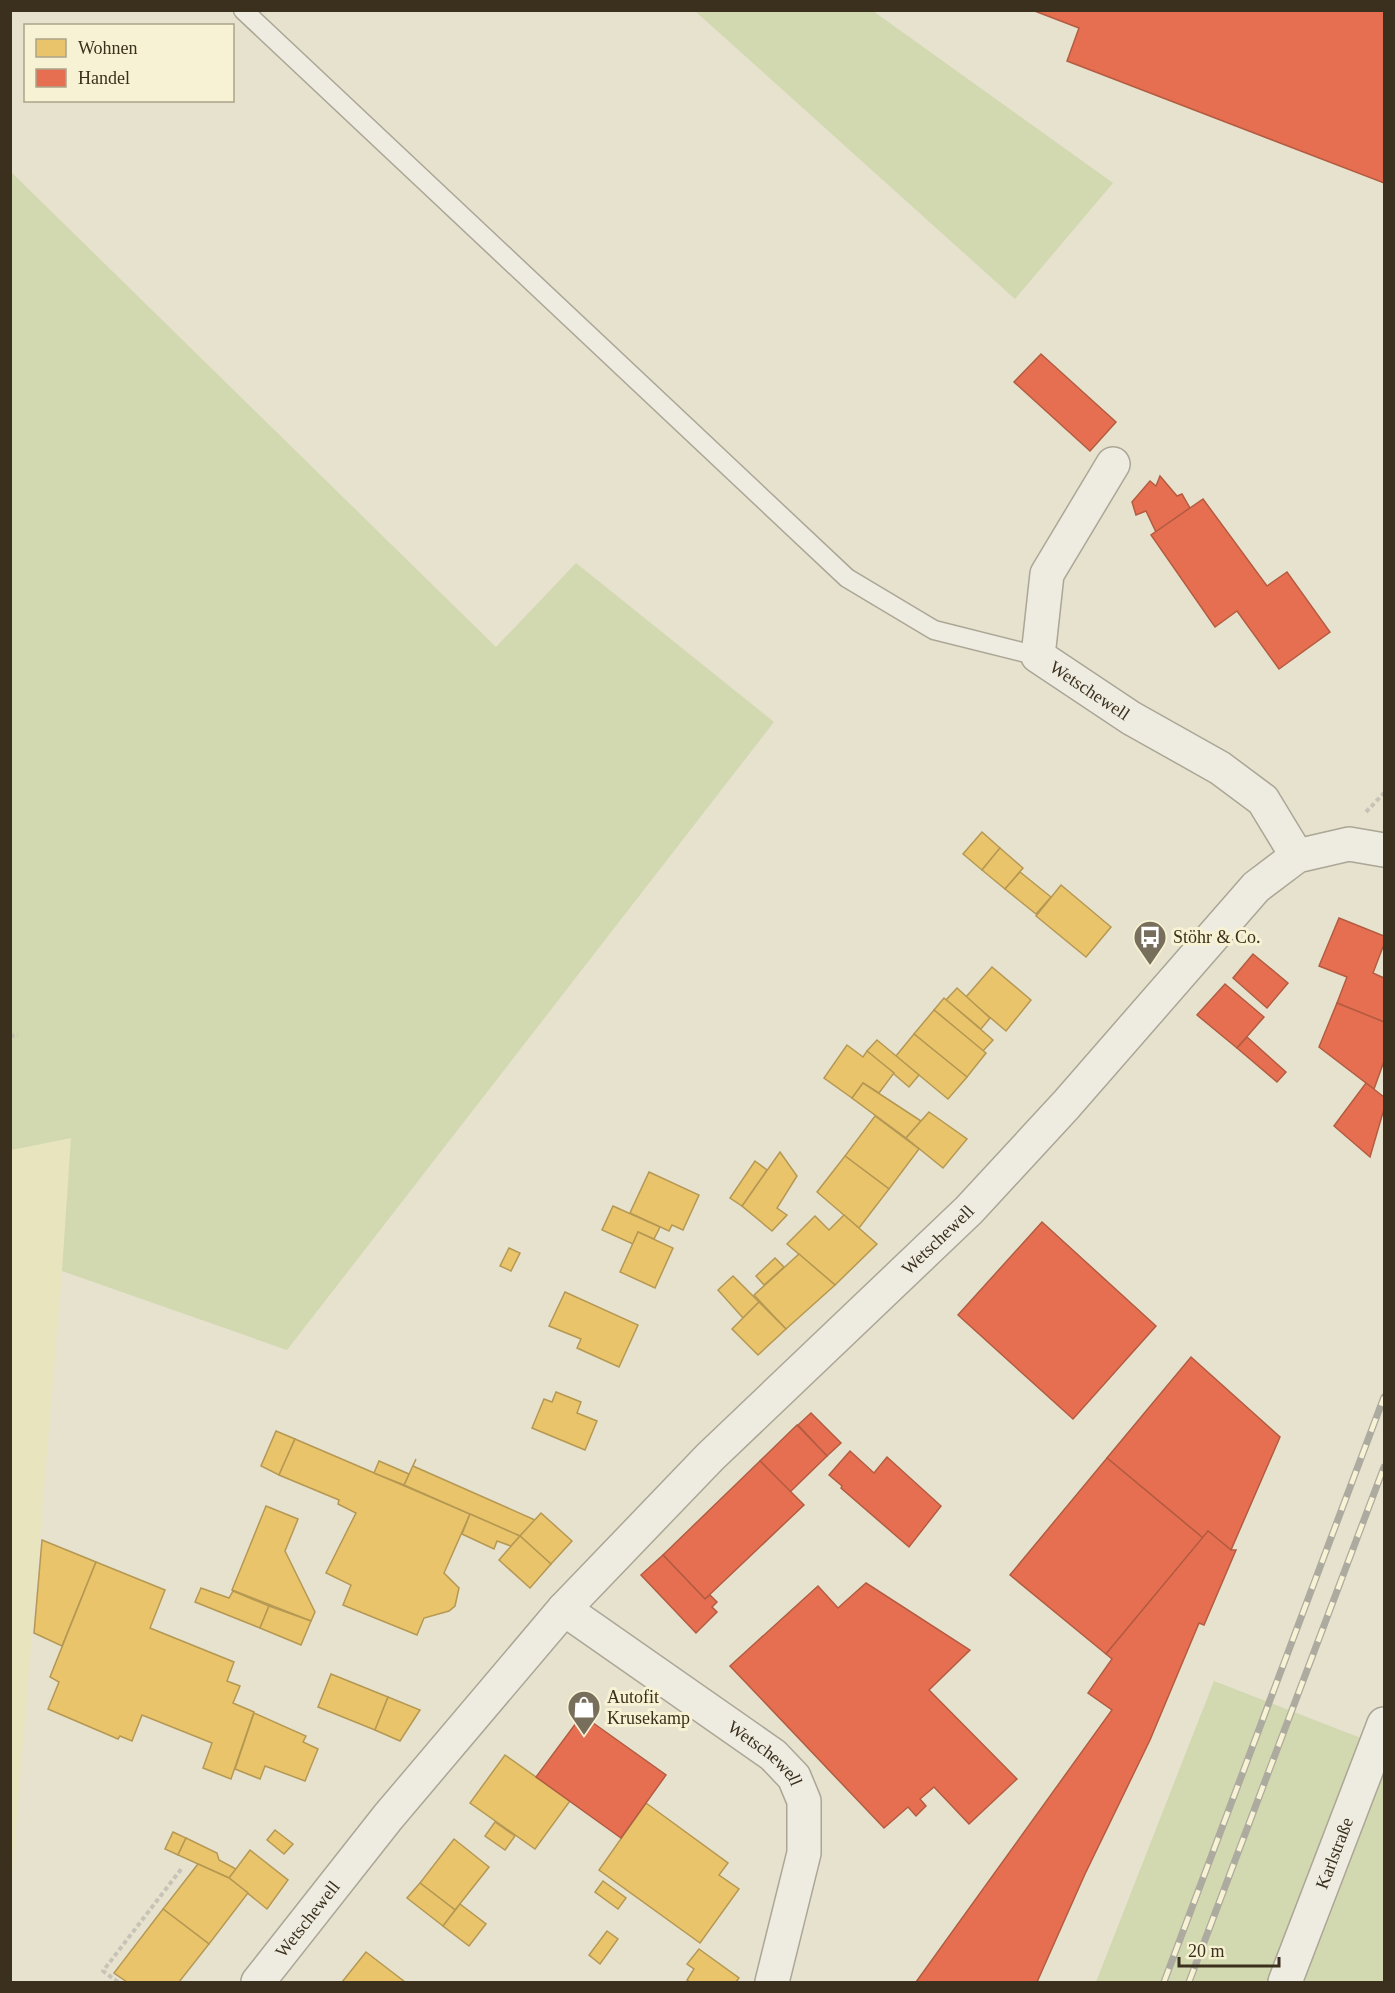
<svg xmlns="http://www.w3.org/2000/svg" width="1395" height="1993" viewBox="0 0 1395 1993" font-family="'Times New Roman',serif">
  <rect width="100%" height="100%" fill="#e6e2ce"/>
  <!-- farmland -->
  <path fill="#e7e4be" d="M72,1138L62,1271L11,1888V1150Z"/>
  <!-- green -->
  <g fill="#d2d8af">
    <path d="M695,11H873L1113,183L1015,299Z"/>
    <path d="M10,171L496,647L576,563L774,722L287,1350L62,1271L71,1138L11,1150Z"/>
    <path d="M1214,1681L1384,1747V1982H1096Z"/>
  </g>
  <!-- homes -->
  <g fill="#e9c46a" stroke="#b59853" stroke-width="1.5">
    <path d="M982,832L1000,848L982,870L963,854Z"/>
    <path d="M1000,848L1023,868L1005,889L982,870Z"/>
    <path d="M1020,872L1051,897L1036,914L1005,889Z"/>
    <path d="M1061,885L1111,927L1086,957L1036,916Z"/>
    <path d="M992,967L1031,1000L1006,1031L966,997Z"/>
    <path d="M957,988L990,1018L981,1029L946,1000Z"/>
    <path d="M944,998L993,1040L983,1051L934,1010Z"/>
    <path d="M934,1010L986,1053L967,1077L914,1034Z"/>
    <path d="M914,1034L967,1077L948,1099L896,1056Z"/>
    <path d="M877,1040L919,1075L909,1087L867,1051Z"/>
    <path d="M847,1045L863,1057L867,1051L894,1073L879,1093L863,1083L852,1098L824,1078Z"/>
    <path d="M863,1083L921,1121L906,1138L852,1098Z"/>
    <path d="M929,1112L967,1139L943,1168L906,1138Z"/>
    <path d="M875,1116L919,1149L889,1189L845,1156Z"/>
    <path d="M780,1152L797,1176L777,1208L787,1215L772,1231L742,1206Z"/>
    <path d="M845,1156L889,1189L859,1228L817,1192Z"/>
    <path d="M755,1161L767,1170L742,1206L730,1198Z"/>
    <path d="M649,1172L699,1195L683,1230L672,1225L669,1231L630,1213Z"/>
    <path d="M613,1206L660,1227L654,1239L638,1232L633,1244L602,1230Z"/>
    <path d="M844,1215L877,1244L835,1285L787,1244L815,1216L829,1230Z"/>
    <path d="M638,1232L673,1248L655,1288L620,1272Z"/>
    <path d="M509,1248L520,1253L511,1271L500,1266Z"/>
    <path d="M799,1254L835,1285L786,1329L754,1295Z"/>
    <path d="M775,1258L784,1267L764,1285L756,1276Z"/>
    <path d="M733,1276L759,1302L743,1318L718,1290Z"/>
    <path d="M565,1292L638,1325L619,1367L577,1348L581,1339L549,1326Z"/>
    <path d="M759,1302L786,1329L758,1355L732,1329Z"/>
    <path d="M556,1392L581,1402L577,1413L597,1421L585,1450L532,1428L544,1399L552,1402Z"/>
    <path d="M276,1431L295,1439L279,1475L261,1466Z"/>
    <path d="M295,1439L470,1514L444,1573L459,1588L455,1606L449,1611L424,1618L417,1635L343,1605L351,1585L326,1573L356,1513L338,1504L339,1500L279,1475Z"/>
    <path d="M416,1459L413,1466L535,1520L520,1536L404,1485Z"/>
    <path d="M379,1461L409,1474L404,1485L374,1473Z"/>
    <path d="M266,1506L298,1519L285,1551L315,1612L311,1621L232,1590Z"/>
    <path d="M541,1513L572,1541L551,1564L520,1536Z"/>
    <path d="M470,1514L520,1536L511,1546L497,1541L494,1549L462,1534Z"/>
    <path d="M520,1536L551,1564L530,1588L499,1560Z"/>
    <path d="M42,1540L96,1562L62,1646L34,1633Z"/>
    <path d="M96,1562L165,1590L150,1628L234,1662L227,1681L240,1686L233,1703L254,1712L231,1779L203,1768L212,1743L142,1715L132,1741L120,1736L118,1739L48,1709L59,1682L50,1677Z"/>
    <path d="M201,1588L229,1598L233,1591L269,1606L260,1628L195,1602Z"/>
    <path d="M269,1606L311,1621L301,1645L260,1628Z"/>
    <path d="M331,1674L388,1697L375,1730L318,1707Z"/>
    <path d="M388,1697L420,1710L400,1741L375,1730Z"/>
    <path d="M254,1713L306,1736L303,1742L318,1749L305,1781L265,1766L260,1779L235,1769Z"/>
    <path d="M505,1755L570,1801L535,1849L470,1803Z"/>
    <path d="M646,1803L728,1863L719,1875L739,1889L700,1943L599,1870Z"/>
    <path d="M495,1822L515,1836L505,1850L485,1836Z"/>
    <path d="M275,1830L293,1844L284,1854L267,1840Z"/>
    <path d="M173,1832L186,1838L178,1855L165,1849Z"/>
    <path d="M186,1838L217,1853L219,1860L236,1869L229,1878L178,1855Z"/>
    <path d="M454,1839L489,1867L455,1910L420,1883Z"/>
    <path d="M250,1850L288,1880L267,1909L229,1878Z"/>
    <path d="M198,1864L229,1878L248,1893L209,1944L163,1909Z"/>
    <path d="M603,1881L626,1898L618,1909L595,1892Z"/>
    <path d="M420,1883L455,1910L443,1926L407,1898Z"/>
    <path d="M460,1904L486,1924L469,1946L443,1926Z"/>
    <path d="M163,1909L209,1944L179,1982H127L114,1973Z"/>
    <path d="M607,1931L618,1939L600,1964L589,1955Z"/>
    <path d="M699,1949L739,1978L736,1982H690L687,1980L694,1969L687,1964Z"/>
    <path d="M366,1952L405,1982H342Z"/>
  </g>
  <!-- shops -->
  <g fill="#e76f51" stroke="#b35c41" stroke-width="1.5">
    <path d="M1032,10H1384V183L1067,61L1079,28Z"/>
    <path d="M1041,354L1116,422L1090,451L1014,382Z"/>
    <path d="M1160,476L1177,496L1182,494L1190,508L1156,532L1146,511L1136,515L1132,502L1150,481L1156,486Z"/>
    <path d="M1203,499L1267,586L1287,572L1330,632L1279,669L1237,611L1215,627L1151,535Z"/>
    <path d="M1339,918L1384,936V944L1373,973L1384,978V1022L1337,1003L1347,977L1319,966Z"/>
    <path d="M1253,954L1288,983L1267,1008L1233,978Z"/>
    <path d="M1225,984L1264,1017L1237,1048L1197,1015Z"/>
    <path d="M1337,1003L1384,1022V1061L1374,1089L1319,1047Z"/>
    <path d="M1247,1037L1286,1072L1277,1082L1237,1048Z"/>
    <path d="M1366,1083L1384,1097V1109L1370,1157L1334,1126Z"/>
    <path d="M1042,1222L1156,1326L1073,1419L958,1315Z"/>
    <path d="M1191,1357L1280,1437L1231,1550L1208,1531L1203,1538L1107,1458Z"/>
    <path d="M811,1413L841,1443L827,1456L798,1425Z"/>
    <path d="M797,1425L827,1456L790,1492L760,1461Z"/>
    <path d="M850,1451L874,1473L887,1457L941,1506L909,1547L841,1488L842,1486L829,1475Z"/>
    <path d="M1107,1458L1203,1538L1106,1654L1010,1575Z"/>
    <path d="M760,1461L804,1505L705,1599L663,1555Z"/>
    <path d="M1208,1531L1231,1550H1236L1204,1625L1199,1623L1150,1740L1085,1874L1037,1982H916L1112,1710L1088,1693L1112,1659L1106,1654Z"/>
    <path d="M663,1555L705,1599L710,1595L717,1602L712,1607L717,1612L696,1633L641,1575Z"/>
    <path d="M866,1583L970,1650L929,1690L1017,1779L969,1824L934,1787L920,1799L926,1806L916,1816L908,1807L884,1828L730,1666L818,1586L838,1608Z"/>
    <path d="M582,1715L666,1775L621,1838L536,1777Z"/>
  </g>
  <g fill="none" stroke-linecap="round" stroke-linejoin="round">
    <defs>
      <path id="service" d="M243,10L847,578L934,630L1038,656"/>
      <g id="minor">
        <path id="s1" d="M1113,464L1047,574L1038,656L1131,718L1220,768L1263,800L1297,856"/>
        <path id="s2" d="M564,1609L773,1755L794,1777L804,1801V1853L772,1982"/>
        <path id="s3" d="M1285,1982L1384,1724"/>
      </g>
      <g id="tertiary">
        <path id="s4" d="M258,1982L388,1817L564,1609L710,1457L969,1210L1066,1105L1256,887L1297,856L1349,844L1384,850"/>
      </g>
    </defs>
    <!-- service casing -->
    <use href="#service" stroke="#aba696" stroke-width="21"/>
    <!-- minor casing -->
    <use href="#minor" stroke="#aba696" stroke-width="36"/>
    <!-- tertiary casing -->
    <use href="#tertiary" stroke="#aba696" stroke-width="36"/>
    <!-- path -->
    <g stroke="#c7c3b6" stroke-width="4" stroke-dasharray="4.5 3" stroke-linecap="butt">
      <path d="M1366,812L1384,793"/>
      <path d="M10,1036L18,1035"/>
      <path d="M118,1982L103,1971L182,1868"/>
    </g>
    <!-- service -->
    <use href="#service" stroke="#eeebe0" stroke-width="18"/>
    <!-- minor -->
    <use href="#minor" stroke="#eeebe0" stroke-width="33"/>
    <!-- tertiary -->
    <use href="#tertiary" stroke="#eeebe0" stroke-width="33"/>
    <defs>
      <g id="rail">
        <path d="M1164,1982L1384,1397"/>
        <path d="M1189,1982L1384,1467"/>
      </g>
    </defs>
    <!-- rail casing -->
    <use href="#rail" stroke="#adaaa0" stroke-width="7"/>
    <!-- rail -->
    <use href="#rail" stroke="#f7f2d3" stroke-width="4.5" stroke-dasharray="14" stroke-linecap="butt"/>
  </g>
  <!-- icons -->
  <defs>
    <symbol id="bus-pin" viewBox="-11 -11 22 30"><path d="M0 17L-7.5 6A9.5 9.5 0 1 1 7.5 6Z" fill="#776e5b" stroke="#f7f2d3"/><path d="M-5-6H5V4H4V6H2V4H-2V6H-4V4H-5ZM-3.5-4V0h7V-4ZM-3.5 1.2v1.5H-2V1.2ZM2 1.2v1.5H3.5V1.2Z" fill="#fff"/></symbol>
    <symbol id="shop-pin" viewBox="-11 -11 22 30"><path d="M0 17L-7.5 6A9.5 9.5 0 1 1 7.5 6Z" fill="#776e5b" stroke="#f7f2d3"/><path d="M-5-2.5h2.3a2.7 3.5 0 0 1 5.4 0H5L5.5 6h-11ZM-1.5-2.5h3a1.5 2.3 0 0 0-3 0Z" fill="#fff"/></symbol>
  </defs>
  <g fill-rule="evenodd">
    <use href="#bus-pin" x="1131" y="918" width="38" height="52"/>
    <use href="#shop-pin" x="565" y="1688" width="38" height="52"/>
  </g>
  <g text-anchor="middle" stroke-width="6" stroke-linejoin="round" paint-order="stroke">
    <!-- street labels -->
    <g font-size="18" fill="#3b301d" stroke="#f7f2d3">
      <text dy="6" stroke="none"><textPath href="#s1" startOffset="273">Wetschewell</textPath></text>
      <text dy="6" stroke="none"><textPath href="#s4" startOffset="1008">Wetschewell</textPath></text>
      <text dy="6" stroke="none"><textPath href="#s2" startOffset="248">Wetschewell</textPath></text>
      <text dy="6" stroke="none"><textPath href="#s3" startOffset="138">Karlstraße</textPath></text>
      <text dy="6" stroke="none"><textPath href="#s4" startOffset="80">Wetschewell</textPath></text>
    </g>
    <!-- poi labels -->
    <g font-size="18" fill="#3b301d" stroke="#f7f2d3" text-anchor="start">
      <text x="1173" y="943">Stöhr &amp; Co.</text>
      <text x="607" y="1703">Autofit<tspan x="607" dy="21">Krusekamp</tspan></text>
    </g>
  </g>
  <!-- border -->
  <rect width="1395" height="1993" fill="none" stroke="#3b301d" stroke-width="24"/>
  <!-- legend -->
  <rect x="24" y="24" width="210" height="78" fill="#f7f2d3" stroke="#aca48a" stroke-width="1.5"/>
  <rect x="36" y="39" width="30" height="18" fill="#e9c46a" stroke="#aca48a" stroke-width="1.5"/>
  <text x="78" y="54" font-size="18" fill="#3b301d">Wohnen</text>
  <rect x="36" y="69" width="30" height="18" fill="#e76f51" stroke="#aca48a" stroke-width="1.5"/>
  <text x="78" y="84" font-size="18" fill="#3b301d">Handel</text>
  <!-- scale -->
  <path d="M1179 1957v9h100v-9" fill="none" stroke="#3b301d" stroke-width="3"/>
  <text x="1188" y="1957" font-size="18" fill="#3b301d" stroke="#f7f2d3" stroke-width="4.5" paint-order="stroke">20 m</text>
</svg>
